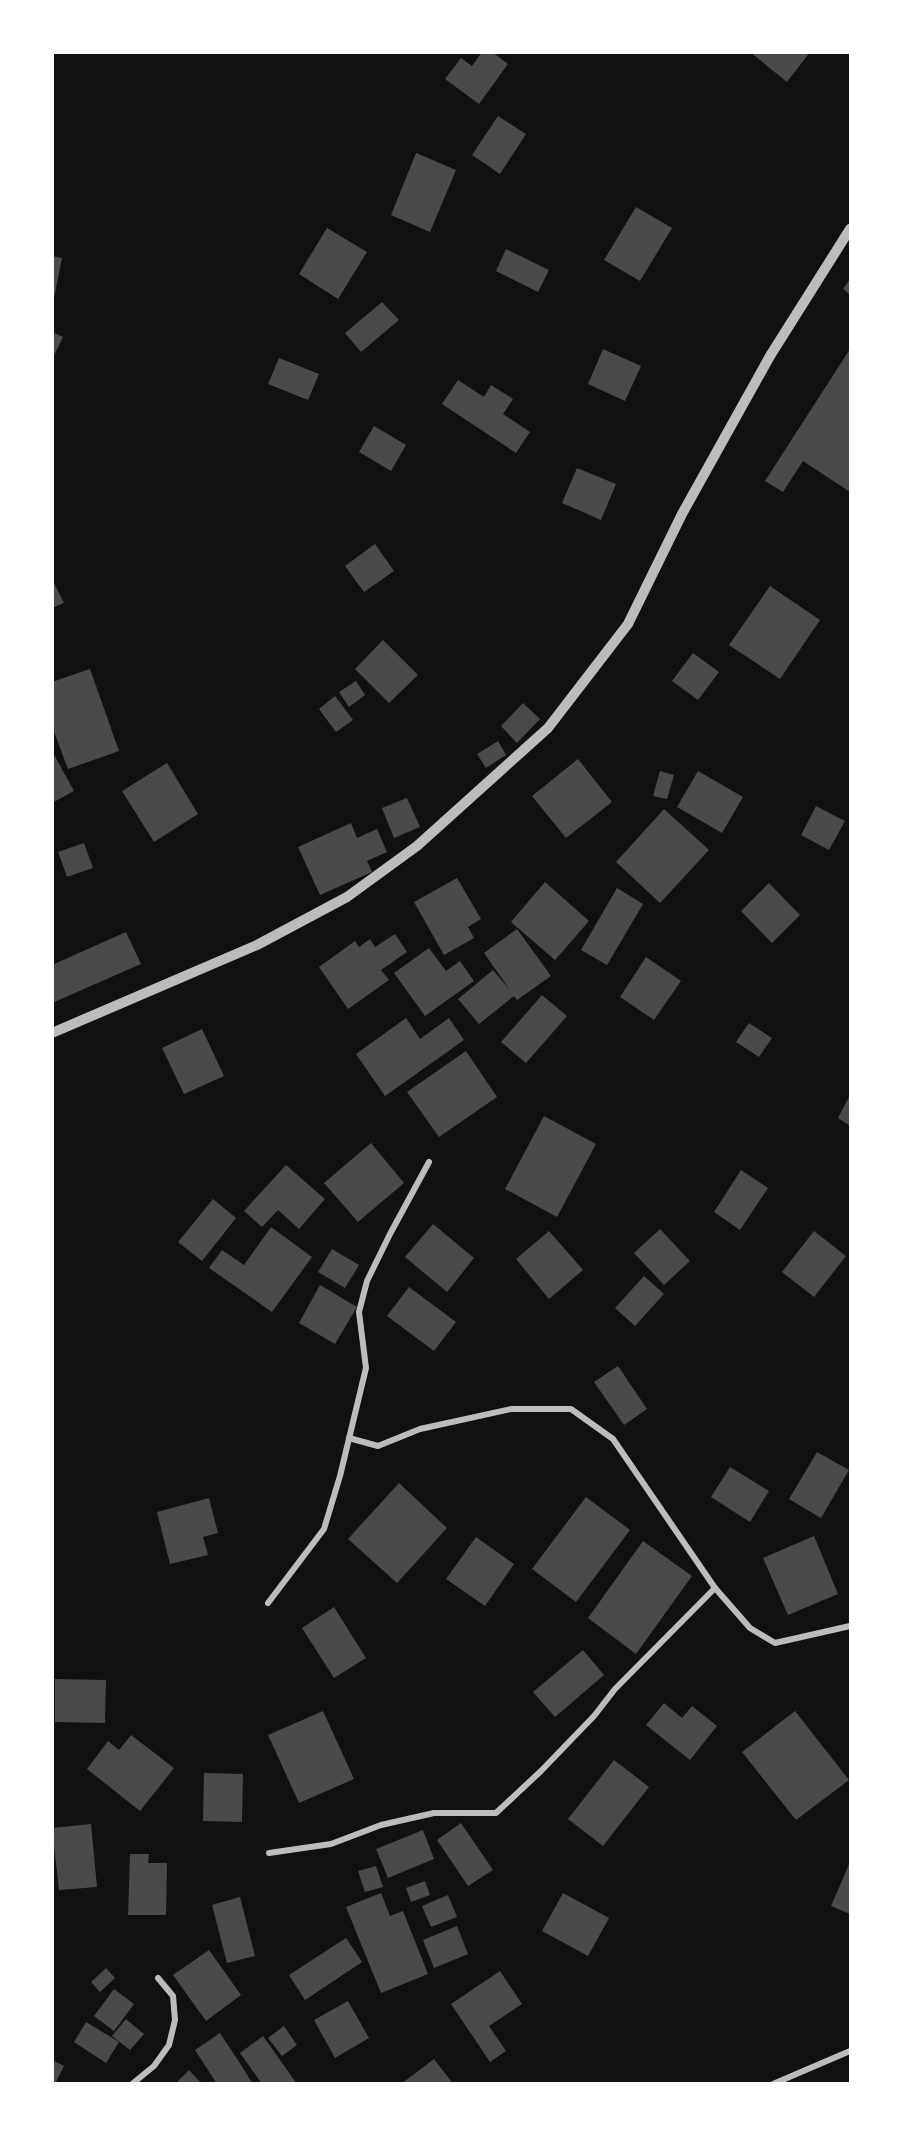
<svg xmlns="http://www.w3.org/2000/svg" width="903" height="2136" viewBox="0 0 903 2136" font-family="Helvetica,sans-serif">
  <rect width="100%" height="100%" fill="#111"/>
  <!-- building -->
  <g fill="#4a4a4a">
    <path d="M482,52H492L508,64L479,104L445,79L461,58L472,66Z"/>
    <path d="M750,52H810L787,82Z"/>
    <path d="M498,116L526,134L500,174L472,155Z"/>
    <path d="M416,153L456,170L430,232L391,215Z"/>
    <path d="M636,207L672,228L640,281L604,260Z"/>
    <path d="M327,228L367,252L338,299L299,274Z"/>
    <path d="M506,249L549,270L538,292L496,271Z"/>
    <path d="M52,256L62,258L54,298H52Z"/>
    <path d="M850,279V295L843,289Z"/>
    <path d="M382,302L399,320L361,352L345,333Z"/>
    <path d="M52,332L63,337L52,360Z"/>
    <path d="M603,349L641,366L625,401L588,384Z"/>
    <path d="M850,349V492L803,461L783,492L765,481Z"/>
    <path d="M279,358L319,374L308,400L268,384Z"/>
    <path d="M458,380L484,397L491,385L513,399L503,414L530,432L516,453L442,404Z"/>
    <path d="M374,426L406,445L391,471L359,452Z"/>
    <path d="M577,468L616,484L601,520L562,503Z"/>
    <path d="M375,544L394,571L364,592L345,566Z"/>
    <path d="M52,579L64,603L52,608Z"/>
    <path d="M770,586L820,620L780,679L729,645Z"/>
    <path d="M383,640L418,675L389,703L355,669Z"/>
    <path d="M693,653L719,672L698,700L672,681Z"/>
    <path d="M90,669L119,751L68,769L52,726V682Z"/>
    <path d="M356,681L365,695L349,707L339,692Z"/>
    <path d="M335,696L353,720L336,732L319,709Z"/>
    <path d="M523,703L540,719L517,743L501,726Z"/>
    <path d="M498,741L506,755L486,768L477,754Z"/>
    <path d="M52,751L74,791L52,803Z"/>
    <path d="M578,759L612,802L566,838L532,796Z"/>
    <path d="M167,763L198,814L154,842L122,791Z"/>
    <path d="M660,771L674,775L667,799L653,796Z"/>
    <path d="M698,771L743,797L722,833L677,807Z"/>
    <path d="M407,798L420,827L394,838L382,808Z"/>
    <path d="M816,806L845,821L829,850L801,835Z"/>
    <path d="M664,809L709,850L660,903L616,862Z"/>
    <path d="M351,823L357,838L377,829L387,852L367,861L372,872L320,895L298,847Z"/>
    <path d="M84,843L93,868L67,877L58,852Z"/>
    <path d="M457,878L481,919L468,927L474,938L444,955L414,902Z"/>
    <path d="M545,882L589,921L555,960L511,922Z"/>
    <path d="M769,883L800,915L772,943L741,911Z"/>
    <path d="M617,888L643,904L607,965L581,950Z"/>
    <path d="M517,929L551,976L517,1000L514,996L479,1024L458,999L493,970L510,990L484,953Z"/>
    <path d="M126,932L141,964L52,1003V965Z"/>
    <path d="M395,934L407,952L381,970L389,980L348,1009L319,967L355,941L359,947L370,939L375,947Z"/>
    <path d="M429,948L446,971L460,961L474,981L425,1016L394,973Z"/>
    <path d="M646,957L681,981L654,1020L620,997Z"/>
    <path d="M542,995L567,1016L526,1063L501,1042Z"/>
    <path d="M406,1018L420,1039L449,1018L464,1040L385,1096L356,1054Z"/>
    <path d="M749,1023L772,1038L759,1057L736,1042Z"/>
    <path d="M202,1029L224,1076L184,1094L162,1048Z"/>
    <path d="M466,1051L497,1097L439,1137L407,1092Z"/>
    <path d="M850,1095V1126L838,1118Z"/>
    <path d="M544,1116L596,1144L557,1217L505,1189Z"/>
    <path d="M371,1143L404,1183L358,1222L324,1183Z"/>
    <path d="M286,1165L325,1199L299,1229L278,1210L262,1227L244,1211Z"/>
    <path d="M741,1170L768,1188L740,1230L714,1212Z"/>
    <path d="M213,1199L236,1218L202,1261L178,1242Z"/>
    <path d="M433,1224L474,1258L447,1292L405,1257Z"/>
    <path d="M271,1227L312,1257L272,1312L209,1268L222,1250L244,1265Z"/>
    <path d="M660,1229L690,1261L664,1285L634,1253Z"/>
    <path d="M549,1231L583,1270L549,1299L516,1259Z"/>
    <path d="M814,1231L846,1256L814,1297L782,1272Z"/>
    <path d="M332,1249L359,1265L345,1288L318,1272Z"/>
    <path d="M644,1276L664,1294L635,1326L615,1308Z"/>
    <path d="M320,1285L357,1307L335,1344L299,1323Z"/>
    <path d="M409,1287L456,1322L434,1351L387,1316Z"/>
    <path d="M618,1366L647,1409L624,1425L594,1382Z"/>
    <path d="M817,1452L849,1470L821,1518L789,1499Z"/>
    <path d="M730,1467L769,1491L750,1522L711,1497Z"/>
    <path d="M399,1483L447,1528L397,1583L348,1539Z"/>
    <path d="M586,1497L630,1530L576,1602L532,1569Z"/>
    <path d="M209,1498L218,1533L203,1537L208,1555L170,1564L157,1512Z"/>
    <path d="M814,1536L838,1594L788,1615L763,1558Z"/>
    <path d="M476,1537L514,1564L485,1606L446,1579Z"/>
    <path d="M643,1541L692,1576L636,1654L588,1618Z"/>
    <path d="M334,1607L366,1658L334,1678L302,1628Z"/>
    <path d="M583,1650L604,1675L555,1717L533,1692Z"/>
    <path d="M55,1679L106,1680L105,1723L55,1722Z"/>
    <path d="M664,1703L682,1718L692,1706L717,1726L690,1760L646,1725Z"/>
    <path d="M323,1711L354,1779L299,1803L268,1735Z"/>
    <path d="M795,1711L849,1780L796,1820L742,1752Z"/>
    <path d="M131,1735L174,1768L140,1811L87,1769L108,1741L119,1750Z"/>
    <path d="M614,1760L649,1787L603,1846L568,1819Z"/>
    <path d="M204,1773L243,1774L242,1822L203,1821Z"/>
    <path d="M461,1823L493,1870L468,1886L437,1840Z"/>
    <path d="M91,1824L97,1887L59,1890L52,1828Z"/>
    <path d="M423,1830L434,1859L388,1878L376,1849Z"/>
    <path d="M130,1854H149L148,1863H167L166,1915H128Z"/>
    <path d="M850,1862V1914L831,1906Z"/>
    <path d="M376,1866L383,1887L365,1892L358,1871Z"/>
    <path d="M425,1881L430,1895L411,1902L406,1888Z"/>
    <path d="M381,1893L390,1916L403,1911L428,1974L381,1993L346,1907Z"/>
    <path d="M563,1893L609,1918L588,1956L542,1931Z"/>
    <path d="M448,1895L457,1917L431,1927L422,1906Z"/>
    <path d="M240,1897L255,1956L227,1963L212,1905Z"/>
    <path d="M457,1926L468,1954L434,1968L423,1940Z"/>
    <path d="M346,1938L362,1962L305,2000L289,1975Z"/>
    <path d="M209,1950L241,1995L206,2021L173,1975Z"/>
    <path d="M106,1968L115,1978L100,1992L91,1982Z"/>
    <path d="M500,1971L522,2004L489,2026L506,2051L490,2062L451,2004Z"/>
    <path d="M114,1989L134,2004L114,2031L94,2016Z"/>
    <path d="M348,2001L369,2038L335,2058L314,2020Z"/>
    <path d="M126,2019L144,2034L130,2050L112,2036Z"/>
    <path d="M86,2022L119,2042L106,2063L74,2042Z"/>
    <path d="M284,2026L297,2045L282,2056L268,2038Z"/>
    <path d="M220,2033L241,2065L253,2084H217L195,2050Z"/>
    <path d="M263,2036L297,2084H262L240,2053Z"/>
    <path d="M434,2059L451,2081L447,2084H401Z"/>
    <path d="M52,2060L64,2066L55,2084H52Z"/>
    <path d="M189,2070L202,2084H175Z"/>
  </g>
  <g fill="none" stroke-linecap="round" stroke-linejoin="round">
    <!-- minor -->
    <g stroke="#bcbcbc" stroke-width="6">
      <path d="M349,1438L378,1446L420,1429L511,1409H571L613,1439L715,1588L750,1628L775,1643L850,1626"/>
      <path d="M268,1603L324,1529L340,1476L366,1368L359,1312L367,1281L390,1234L429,1162"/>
      <path d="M269,1853L331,1844L381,1825L434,1813H496L541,1771L594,1716L615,1689L715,1588"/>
      <path d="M132,2084L154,2066L169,2045L175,2020L173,1996L158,1978"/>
      <path d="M773,2084L850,2051"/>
    </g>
    <!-- tertiary -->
    <path stroke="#bcbcbc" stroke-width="10" d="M52,1033L257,945L347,897L417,846L548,728L628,624L682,514L770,356L850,229"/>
  </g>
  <!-- border -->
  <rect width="903" height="2136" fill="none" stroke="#ffffff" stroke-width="108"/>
</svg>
